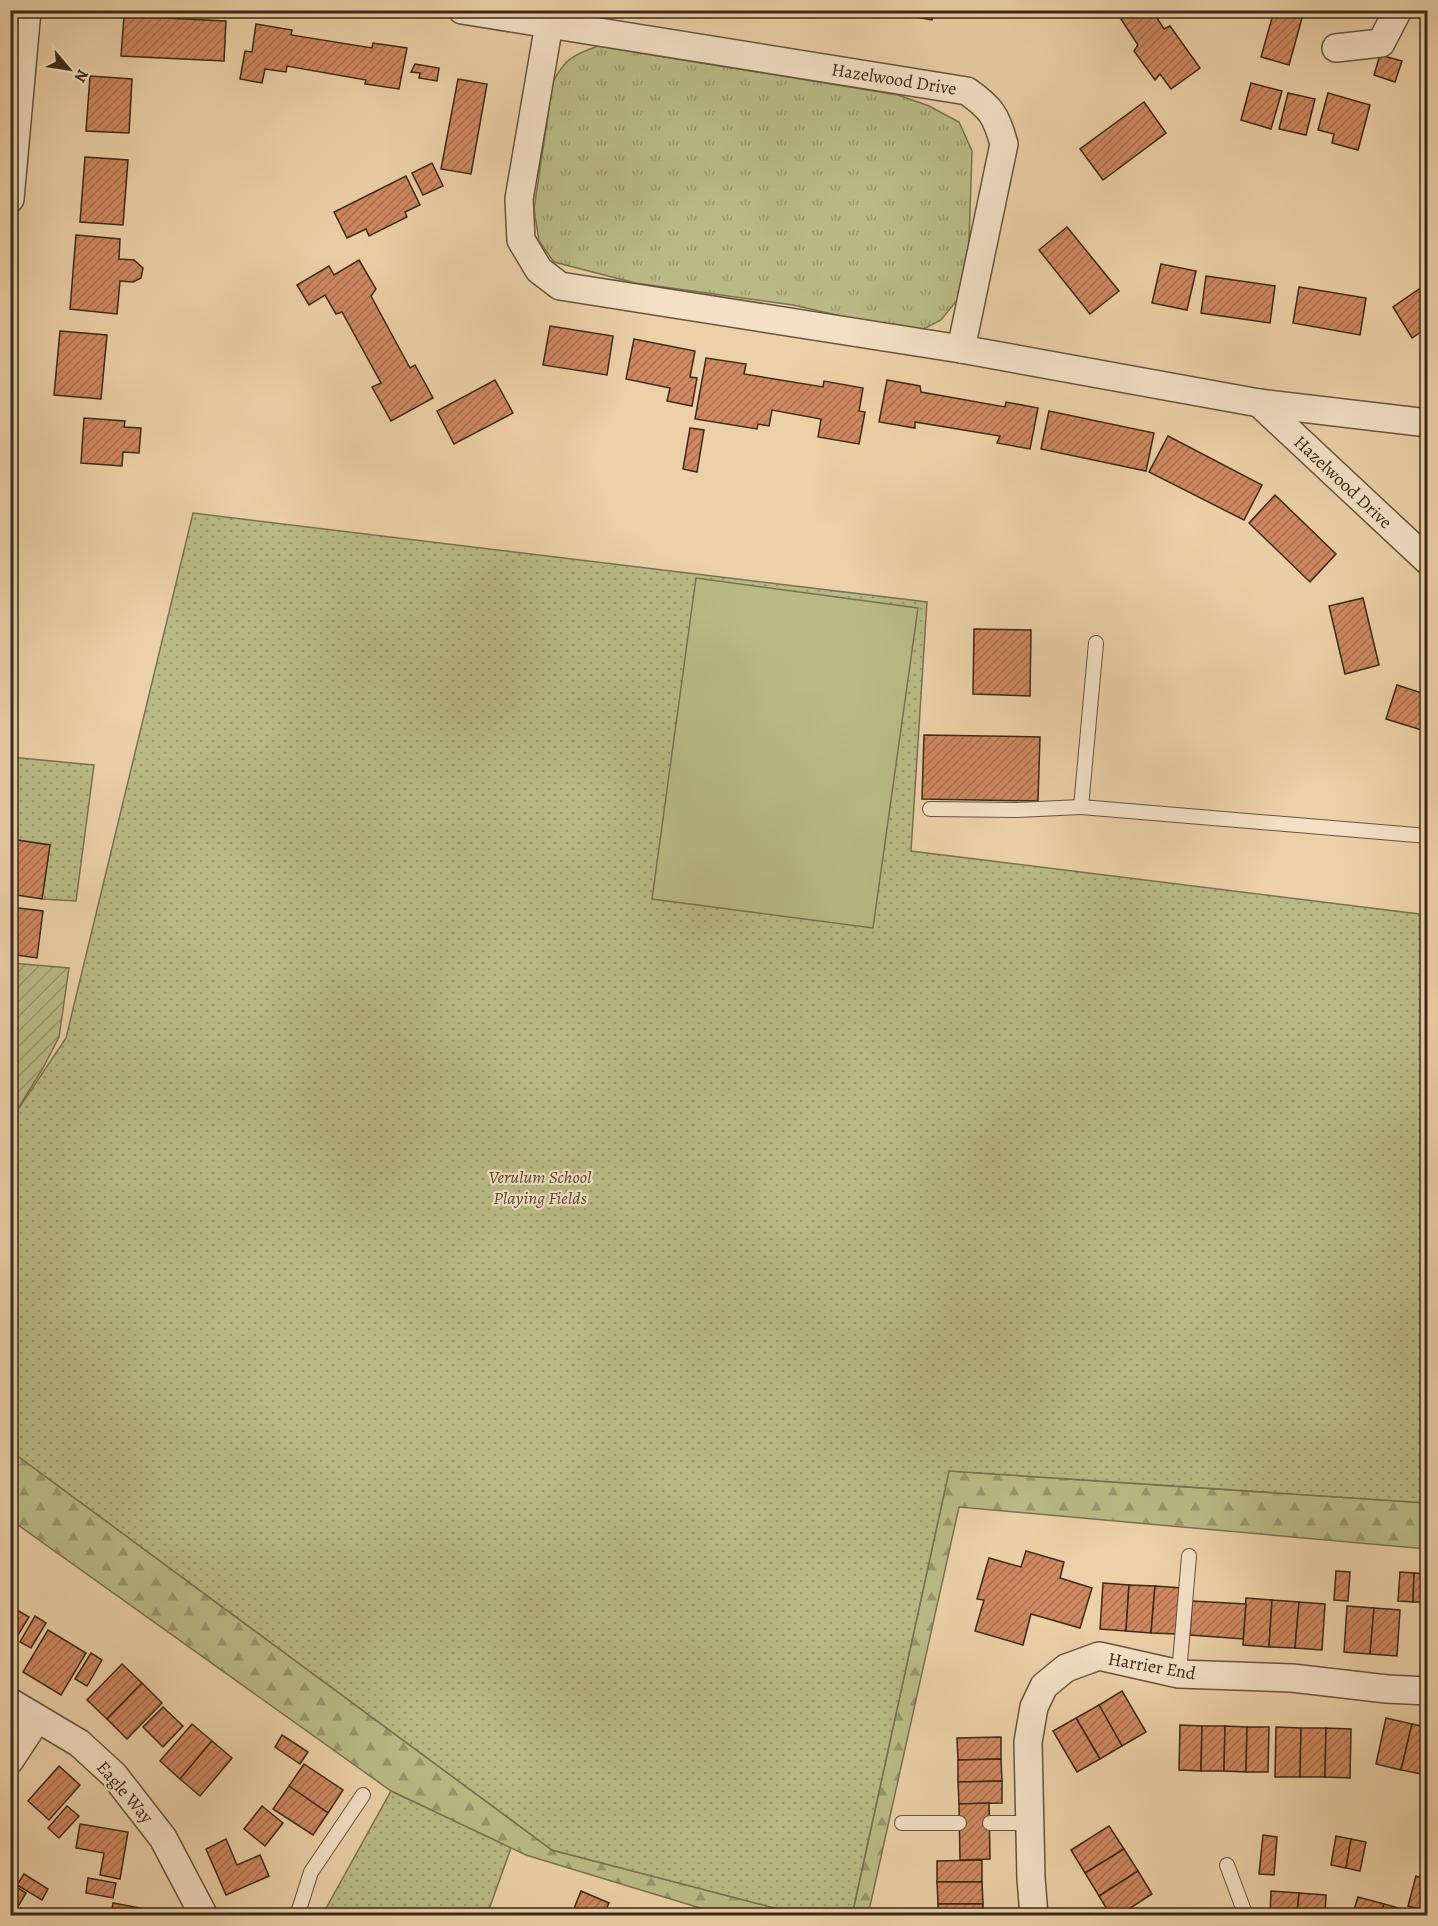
<svg xmlns="http://www.w3.org/2000/svg" width="1438" height="1926" viewBox="0 0 1438 1926" font-family="Alegreya,serif">
  <defs>
    <pattern id="grass-tufts" width="24" height="20" patternUnits="userSpaceOnUse" patternTransform="scale(1.5)"><rect width="24" height="20" fill="#b9bb86"/><path d="M3 7l-1-3M5 7V3M7 7l1-3M15 17l-1-3M17 17v-4M19 17l1-3" fill="none" stroke="#98986d"/></pattern>
    <pattern id="forest-firs" width="22" height="20" patternUnits="userSpaceOnUse" patternTransform="scale(1.5)"><rect width="22" height="20" fill="#b9bb86"/><path d="M5 1l3.5 6h-7zM16 11l3.5 6h-7z" fill="#98986d"/></pattern>
    <pattern id="park-dots" width="8" height="8" patternUnits="userSpaceOnUse" patternTransform="scale(1.5)"><rect width="8" height="8" fill="#b9bb86"/><path d="M2 2h.1M6 6h.1" fill="none" stroke="#98986d" stroke-width="1.8" stroke-linecap="round"/></pattern>
    <pattern id="garden-furrows" width="10" height="10" patternUnits="userSpaceOnUse" patternTransform="scale(1.5)"><rect width="10" height="10" fill="#b9bb86"/><path d="M-1 1l2-2M0 10L10 0M9 11l2-2" fill="none" stroke="#98986d"/></pattern>
    <pattern id="building-hatch" width="6" height="6" patternUnits="userSpaceOnUse" patternTransform="scale(1.5)"><rect width="6" height="6" fill="#cf8861"/><path d="M-1 1l2-2M0 6l6-6M5 7l2-2" fill="none" stroke="#a96f4f"/></pattern>
  </defs>
  <rect width="100%" height="100%" fill="#ecd0a7"/>
  <filter id="stains"><feTurbulence type="fractalNoise" baseFrequency=".00333" numOctaves="4"/><feColorMatrix values="0 0 0 0 .2 0 0 0 0 .09 0 0 0 0 .02 0 0 0 .5 -.17"/></filter>
  <radialGradient id="worn" r=".72"><stop offset=".6" stop-color="#630" stop-opacity="0"/><stop offset="1" stop-color="#630" stop-opacity=".3"/></radialGradient>
  <!-- grass -->
  <path fill="url(#grass-tufts)" stroke="#7a724f" stroke-width="1.5" d="M598,46L898,95L929,106L959,122L972,151L969,242L958,299L941,320L916,333L793,305L635,283L554,262L539,241L534,209L553,82C565,58 574,55 598,46Z"/>
  <!-- forest -->
  <g fill="url(#forest-firs)" stroke="#7a724f" stroke-width="1.5">
    <path d="M11,1451L552,1850L801,1915H723L526,1855L391,1791L11,1520Z"/>
    <path d="M949,1471L1427,1503V1549L959,1507L868,1915L852,1916Z"/>
  </g>
  <!-- park -->
  <g fill="url(#park-dots)" stroke="#7a724f" stroke-width="1.5">
    <path d="M193,513L927,602L911,851L1427,915V1503L949,1471L852,1915H801L552,1850L11,1451V1120L66,1038Z"/>
    <path d="M10,757L94,765L76,901L42,899L50,845L11,839Z"/>
    <path d="M391,1791L511,1848L487,1915L340,1916L324,1912Z"/>
  </g>
  <!-- garden -->
  <path fill="url(#garden-furrows)" stroke="#7a724f" stroke-width="1.5" d="M11,963L69,968L59,1037L43,1068L11,1120Z"/>
  <!-- pitch -->
  <path fill="#b9bb86" stroke="#7a724f" stroke-width="1.5" d="M696,578L918,608L873,928L652,899Z"/>
  <!-- building -->
  <g fill="url(#building-hatch)" stroke="#3b2a18" stroke-width="1.5">
    <path d="M875,10H934L932,20Z"/>
    <path d="M1115,10H1152L1164,29L1170,26L1200,68L1171,89L1160,74L1155,80L1134,51L1138,45Z"/>
    <path d="M1274,11L1302,18L1289,65L1261,57Z"/>
    <path d="M124,16L226,21L224,61L121,56Z"/>
    <path d="M256,24L292,30L291,35L372,48L373,43L407,48L399,89L365,84L366,80L287,66L286,72L265,69L262,83L240,79L245,51L252,52Z"/>
    <path d="M1380,55L1402,61L1395,82L1374,75Z"/>
    <path d="M415,64L439,68L437,81L419,78L420,73L411,72Z"/>
    <path d="M90,76L132,79L129,133L86,131Z"/>
    <path d="M458,79L487,84L471,174L441,169Z"/>
    <path d="M1251,83L1282,91L1271,129L1241,120Z"/>
    <path d="M1288,93L1315,99L1306,135L1279,129Z"/>
    <path d="M1328,93L1370,105L1358,150L1332,143L1334,134L1318,130Z"/>
    <path d="M1144,102L1166,133L1103,180L1080,149Z"/>
    <path d="M85,157L128,160L123,225L80,222Z"/>
    <path d="M432,163L443,186L423,195L412,173Z"/>
    <path d="M406,176L420,205L405,212L407,217L369,236L366,229L347,238L334,212Z"/>
    <path d="M1067,227L1119,291L1090,314L1039,250Z"/>
    <path d="M76,235L120,239L119,259L134,260L143,268L141,278L133,282L120,281L117,314L70,309Z"/>
    <path d="M359,260L376,289L371,296L410,368L415,365L433,398L391,421L372,387L381,383L342,312L336,314L325,295L309,305L297,285L329,266L334,275Z"/>
    <path d="M1161,264L1196,271L1187,310L1152,303Z"/>
    <path d="M1206,276L1275,286L1270,323L1201,313Z"/>
    <path d="M1428,283V327L1412,338L1393,307Z"/>
    <path d="M1299,287L1366,298L1360,335L1293,323Z"/>
    <path d="M550,326L613,336L607,375L543,365Z"/>
    <path d="M60,331L107,335L101,399L54,395Z"/>
    <path d="M634,339L695,351L690,377L697,378L692,406L667,401L670,388L626,379Z"/>
    <path d="M706,358L746,364L744,374L823,387L824,381L863,388L859,411L865,412L859,444L818,437L821,419L772,410L769,426L758,424L757,429L695,419Z"/>
    <path d="M495,380L513,413L454,444L437,411Z"/>
    <path d="M887,380L920,386L921,392L1005,407L1006,402L1038,408L1030,449L997,443L1000,436L915,422V428L879,422Z"/>
    <path d="M1049,411L1154,433L1146,471L1041,449Z"/>
    <path d="M84,418L125,421L124,427L141,428L139,453L123,452L122,466L81,463Z"/>
    <path d="M690,428L704,430L697,472L683,469Z"/>
    <path d="M1168,436L1262,485L1244,520L1149,472Z"/>
    <path d="M1275,495L1336,554L1310,582L1249,523Z"/>
    <path d="M1363,598L1379,665L1345,674L1329,606Z"/>
    <path d="M974,629L1031,630L1030,696L973,694Z"/>
    <path d="M1397,685L1428,695V732L1386,719Z"/>
    <path d="M924,735L1040,737L1038,801L922,799Z"/>
    <path d="M10,839L50,845L42,899L10,894Z"/>
    <path d="M10,907L43,911L37,958L10,954Z"/>
    <path d="M1026,1551L1064,1562L1060,1578L1092,1588L1080,1628L1031,1614L1023,1645L975,1631L984,1600L977,1599L989,1558L1021,1567Z"/>
    <path d="M1336,1571L1350,1572L1348,1601L1334,1600Z"/>
    <path d="M1400,1572L1414,1573L1413,1602L1398,1601Z"/>
    <path d="M1414,1573L1428,1574L1427,1602H1413Z"/>
    <path d="M1103,1583L1129,1585L1126,1631L1100,1629Z"/>
    <path d="M1129,1585L1155,1586L1151,1633L1126,1631Z"/>
    <path d="M1155,1586L1181,1588L1177,1634L1151,1633Z"/>
    <path d="M1246,1598L1272,1600L1269,1647L1243,1645Z"/>
    <path d="M1272,1600L1299,1602L1295,1648L1269,1647Z"/>
    <path d="M1192,1601L1246,1604L1243,1639L1190,1635Z"/>
    <path d="M1299,1602L1325,1604L1322,1650L1295,1648Z"/>
    <path d="M10,1606L29,1617L10,1648Z"/>
    <path d="M1347,1606L1374,1608L1370,1654L1344,1652Z"/>
    <path d="M1424,1606H1428V1656H1421Z"/>
    <path d="M1374,1608L1400,1610L1397,1656L1370,1654Z"/>
    <path d="M35,1616L46,1623L31,1648L20,1642Z"/>
    <path d="M48,1630L86,1653L61,1695L23,1672Z"/>
    <path d="M91,1653L102,1660L87,1686L75,1679Z"/>
    <path d="M122,1664L142,1683L107,1719L87,1700Z"/>
    <path d="M142,1683L162,1703L127,1739L107,1719Z"/>
    <path d="M1122,1691L1146,1732L1122,1746L1099,1705Z"/>
    <path d="M1099,1705L1122,1746L1100,1759L1076,1718Z"/>
    <path d="M163,1707L183,1726L163,1747L143,1727Z"/>
    <path d="M1076,1718L1100,1759L1077,1772L1053,1731Z"/>
    <path d="M1386,1718L1412,1724L1401,1770L1376,1764Z"/>
    <path d="M192,1724L212,1741L180,1779L160,1761Z"/>
    <path d="M1412,1724L1428,1727L1427,1775L1401,1770Z"/>
    <path d="M1180,1725L1202,1726L1201,1771L1179,1770Z"/>
    <path d="M1202,1726H1225L1224,1771H1201Z"/>
    <path d="M1225,1726L1247,1727L1246,1772L1224,1771Z"/>
    <path d="M1247,1727H1269L1268,1772H1246Z"/>
    <path d="M1276,1727L1301,1728L1300,1777H1275Z"/>
    <path d="M1301,1728H1326L1325,1777H1300Z"/>
    <path d="M1326,1728L1351,1729L1350,1778L1325,1777Z"/>
    <path d="M282,1735L308,1752L300,1764L275,1747Z"/>
    <path d="M1001,1737V1759L958,1760L957,1738Z"/>
    <path d="M212,1741L232,1758L200,1796L180,1779Z"/>
    <path d="M1001,1759L1002,1781L958,1782V1760Z"/>
    <path d="M304,1764L343,1790L328,1813L289,1786Z"/>
    <path d="M59,1766L80,1785L49,1820L28,1801Z"/>
    <path d="M1002,1781V1803L959,1804L958,1782Z"/>
    <path d="M289,1786L328,1813L313,1835L273,1809Z"/>
    <path d="M989,1803L990,1859L960,1860L959,1804Z"/>
    <path d="M67,1806L79,1816L59,1838L48,1828Z"/>
    <path d="M262,1806L283,1823L265,1846L244,1829Z"/>
    <path d="M80,1824L128,1832L120,1879L100,1875L104,1853L76,1848Z"/>
    <path d="M1109,1826L1124,1849L1085,1873L1071,1850Z"/>
    <path d="M1263,1835L1277,1837L1274,1875L1259,1874Z"/>
    <path d="M1336,1836L1351,1839L1346,1868L1331,1865Z"/>
    <path d="M226,1839L237,1865L260,1855L269,1876L226,1895L206,1849Z"/>
    <path d="M1351,1839L1366,1842L1360,1871L1346,1868Z"/>
    <path d="M1124,1849L1138,1871L1099,1896L1085,1873Z"/>
    <path d="M982,1860V1882H937V1861Z"/>
    <path d="M1138,1871L1152,1894L1118,1916H1111L1099,1896Z"/>
    <path d="M24,1874L48,1889L42,1900L17,1885Z"/>
    <path d="M1416,1876L1428,1880V1888L1422,1910L1408,1906Z"/>
    <path d="M88,1878L116,1883L113,1898L86,1893Z"/>
    <path d="M937,1882H982L983,1904H938Z"/>
    <path d="M10,1883L26,1893L13,1915L10,1914Z"/>
    <path d="M581,1891L609,1903L603,1916H571Z"/>
    <path d="M1271,1891L1299,1893L1297,1916H1270Z"/>
    <path d="M1299,1893L1326,1895L1325,1916H1297Z"/>
    <path d="M1358,1897L1384,1904L1380,1916H1352Z"/>
    <path d="M113,1903L173,1914V1916H111Z"/>
    <rect x="938" y="1904" width="45" height="12"/>
    <path d="M1384,1904L1409,1911L1408,1916H1380Z"/>
  </g>
  <g fill="none" stroke-linecap="round" stroke-linejoin="round">
    <defs>
      <g id="service">
        <path d="M1096,643L1081,807L1428,836"/>
        <path d="M930,809L1017,810L1081,807"/>
        <path d="M1179,1674L1189,1556"/>
        <path d="M902,1823H959"/>
        <path d="M990,1823H1029"/>
        <path d="M1227,1865L1246,1916"/>
        <path d="M297,1916L311,1872L363,1795"/>
      </g>
      <g id="minor">
        <path d="M462,10L967,91C991,108 996,115 1004,144L961,349"/>
        <path d="M549,24L519,199L521,240L539,270L560,286L961,349L1259,403L1428,423"/>
        <path d="M1336,48L1381,43L1398,10"/>
        <path d="M10,199L27,10"/>
        <path d="M1259,403L1428,561"/>
        <path d="M10,1702L79,1743L114,1775L163,1838L204,1916"/>
        <path d="M10,1760L37,1719"/>
        <path d="M1034,1916L1031,1878L1028,1742L1034,1707L1044,1686L1066,1668L1099,1656L1179,1674L1292,1678L1387,1689L1428,1691"/>
      </g>
    </defs>
    <!-- service casing -->
    <use href="#service" stroke="#67543c" stroke-width="16"/>
    <!-- minor casing -->
    <use href="#minor" stroke="#67543c" stroke-width="30"/>
    <!-- service -->
    <use href="#service" stroke="#f3e0c6" stroke-width="14"/>
    <!-- minor -->
    <use href="#minor" stroke="#f3e0c6" stroke-width="27"/>
  </g>
  <g text-anchor="middle" stroke-width="4.5" stroke-linejoin="round" paint-order="stroke">
    <!-- street labels -->
    <g font-size="18" fill="#3b2a18" stroke="#f3e0c6">
      <text transform="translate(894 79) rotate(9)" y="6">Hazelwood Drive</text>
      <text transform="translate(1343 482) rotate(43)" y="6">Hazelwood Drive</text>
      <text transform="translate(1152 1666) rotate(10)" y="6">Harrier End</text>
      <text transform="translate(125 1792) rotate(49)" y="6">Eagle Way</text>
    </g>
    <!-- park labels -->
    <g font-size="18" font-style="italic" fill="#54472e" stroke="#f3e0c6">
      <text x="540" y="1183">Verulum School<tspan x="540" dy="21">Playing Fields</tspan></text>
    </g>
  </g>
  <!-- margin -->
  <rect width="1438" height="1926" fill="none" stroke="#ecd0a7" stroke-width="36"/>
  <rect x="12" y="12" width="1414" height="1902" fill="none" stroke="#3b2a18" stroke-width="3"/>
  <rect x="18" y="18" width="1402" height="1890" fill="none" stroke="#3b2a18" stroke-width="1.5"/>
  <!-- north arrow -->
  <g transform="translate(69 69) rotate(119)" stroke="#f3e0c6" stroke-width="4.5" paint-order="stroke">
  <path d="M0-4.5L10 22L0 15L-10 22Z" fill="#3b2a18"/>
  <text y="-9" font-size="16" font-weight="bold" text-anchor="middle" fill="#3b2a18">N</text>
  </g>
  <rect width="100%" height="100%" filter="url(#stains)"/>
  <rect width="100%" height="100%" fill="url(#worn)"/>
</svg>
